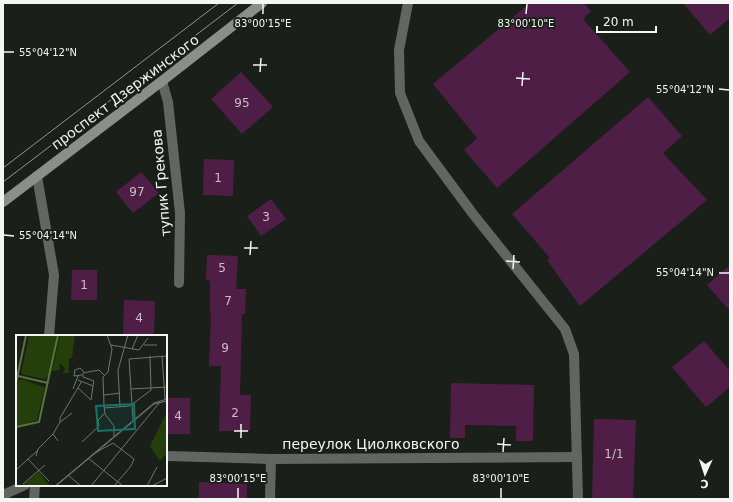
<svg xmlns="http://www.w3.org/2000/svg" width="733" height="502" viewBox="0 0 733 502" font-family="'DejaVu Sans',sans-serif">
  <rect width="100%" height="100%" fill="#1b1f19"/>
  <!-- building -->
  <g fill="#4e1e46">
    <path d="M530,3H584L591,11L583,19L630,72L497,188L464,150L477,138L433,84Z"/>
    <path d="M683,3H730V18L710,35Z"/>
    <path d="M241,72L273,107L242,134L211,99Z"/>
    <path d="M648,97L682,136L663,153L707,200L580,306L547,260L550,258L512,214Z"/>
    <path d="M204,159L234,160L233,196L203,195Z"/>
    <path d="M141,172L159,193L133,213L116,192Z"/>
    <path d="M271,199L286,219L261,236L247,216Z"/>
    <path d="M207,255L238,256L236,289H246L245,314H242L240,395H251L250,431H219L221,366H209L211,313H210V281L206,280Z"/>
    <path d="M730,265V311L707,285Z"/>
    <path d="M72,270H97V300H71Z"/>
    <path d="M124,300L155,301L154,336H123Z"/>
    <path d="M704,341L730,371V387L706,407L672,367Z"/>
    <path d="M451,383L534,385L533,441H516V426L465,425V438H450Z"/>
    <rect x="166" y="398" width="24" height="36"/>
    <path d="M594,419L636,420L633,499H592Z"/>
    <path d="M199,482L247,484V499H199Z"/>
  </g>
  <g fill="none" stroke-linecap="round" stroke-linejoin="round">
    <!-- minor -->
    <g stroke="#636562" stroke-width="10">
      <path d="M408,3L399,50L400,93L419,141L473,214L565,329L574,354L578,499"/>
      <path d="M162,81L168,102L180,213L179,283"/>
      <path d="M37,176L54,275L49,336"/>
      <path d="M166,456L271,459L577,457"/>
      <path d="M3,495L25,485"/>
      <path d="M34,499L35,485"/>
      <path d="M270,499L271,459"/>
    </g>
    <!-- secondary -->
    <path stroke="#8b8e89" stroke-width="10" d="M3,202L162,81L262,3"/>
    <!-- tram -->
    <g stroke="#919590" stroke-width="1">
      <path d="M3,168L219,3"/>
      <path d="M3,182L238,3"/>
    </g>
  </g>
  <!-- ticks -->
  <path fill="none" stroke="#f3f6f2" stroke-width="1.5" d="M263,14V4M526,14L527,4M4,52H14M253,65H267M260,72L261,58M516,78L530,79M522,86L523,72M719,89L729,90M4,235L14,236M244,248H258M250,255L251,241M506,261L520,262M513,269L514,255M719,273H729M234,431H248M241,438V424M497,444L511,445M503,452L504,438M238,498V488M501,498V488"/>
  <g text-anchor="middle" stroke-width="4" stroke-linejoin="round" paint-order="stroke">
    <!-- number labels -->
    <g font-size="12" fill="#cac0c7">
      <text x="242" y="107">95</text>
      <text x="218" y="182">1</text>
      <text x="137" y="196">97</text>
      <text x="266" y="221">3</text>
      <text x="222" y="272">5</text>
      <text x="84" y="289">1</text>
      <text x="228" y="305">7</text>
      <text x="139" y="322">4</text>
      <text x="225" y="352">9</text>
      <text x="235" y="417">2</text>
      <text x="178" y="420">4</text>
      <text x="614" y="458">1/1</text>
    </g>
    <!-- street labels -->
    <g font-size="14" fill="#f3f6f2" stroke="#1b1f19">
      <text transform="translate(125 92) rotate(-37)" y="5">проспект Дзержинского</text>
      <text transform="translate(161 183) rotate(-95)" y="5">тупик Грекова</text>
      <text x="371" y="449">переулок Циолковского</text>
    </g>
  </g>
  <!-- overview -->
  <g transform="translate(16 335)">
    <rect width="151" height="151" fill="#1b1f19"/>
    <path d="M13,0H41L33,41L28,44L5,39ZM44,0H59L56,23H53V38H47L49,33L43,28L44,35L36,36ZM6,44L29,53L21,85L3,91L0,90V55L2,46ZM151,77V118L144,126L134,111Z" fill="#253f0a"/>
    <path d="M23,137L33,150L9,151L8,149Z" fill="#253f0a"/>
    <path fill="none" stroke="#57763d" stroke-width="2" d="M2,41L32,48M0,48L10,0M0,92L23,87L42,0"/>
    <path fill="none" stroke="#717570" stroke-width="1" d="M91,0L96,14L92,37L87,42L88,71L89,79L98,91V101M95,10L123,15L132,3M128,10H141M116,14L122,0M146,21L149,64M66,40L58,41L59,35L64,33L68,37M62,45L77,51L78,46L67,42V38L83,35L88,40M62,53L75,65L77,51M57,54L62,41M115,54L151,52M88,60L104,58M104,72L102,35L112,0M88,73L114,71L135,55L134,21M56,78L44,87V83L66,46M117,85L113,24L151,21M42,106L37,99L44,87M66,107L83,91L82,85L89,78M79,118L97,108L118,124L115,131L98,151M20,121L22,114L37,99M72,123L107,151M12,124L33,146M0,135L22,115M52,140L65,151M7,149L29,130M39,151L138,68L151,64M40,151L138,69L151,66M75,151L144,67M131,151L141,132M136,151L151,143"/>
    <path fill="#0f766e" fill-opacity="0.15" stroke="#0f766e" stroke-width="2" d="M118,69L119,94L82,96L80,71Z"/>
    <rect width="151" height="151" fill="none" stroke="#f3f6f2" stroke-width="2"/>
  </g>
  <g font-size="10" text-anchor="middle" fill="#f3f6f2" stroke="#1b1f19" stroke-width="4" stroke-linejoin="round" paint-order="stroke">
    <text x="263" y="27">83°00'15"E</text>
    <text x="526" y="27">83°00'10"E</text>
    <text x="48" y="56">55°04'12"N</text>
    <text x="685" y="93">55°04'12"N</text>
    <text x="48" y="239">55°04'14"N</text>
    <text x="685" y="276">55°04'14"N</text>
    <text x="238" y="482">83°00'15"E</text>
    <text x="501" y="482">83°00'10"E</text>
  </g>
  <!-- border -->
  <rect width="733" height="502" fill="none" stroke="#f3f6f2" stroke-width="8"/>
  <!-- north arrow -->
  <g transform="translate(705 474) rotate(183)" stroke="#1b1f19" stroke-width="3" paint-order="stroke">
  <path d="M0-3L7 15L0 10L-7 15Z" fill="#f3f6f2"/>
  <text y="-6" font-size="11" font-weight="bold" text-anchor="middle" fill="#f3f6f2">С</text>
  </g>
  <!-- scale -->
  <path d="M597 26v6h59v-6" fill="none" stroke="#f3f6f2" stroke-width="2"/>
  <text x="603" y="26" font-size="12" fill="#f3f6f2" stroke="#1b1f19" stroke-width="3" paint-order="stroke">20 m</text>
</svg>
